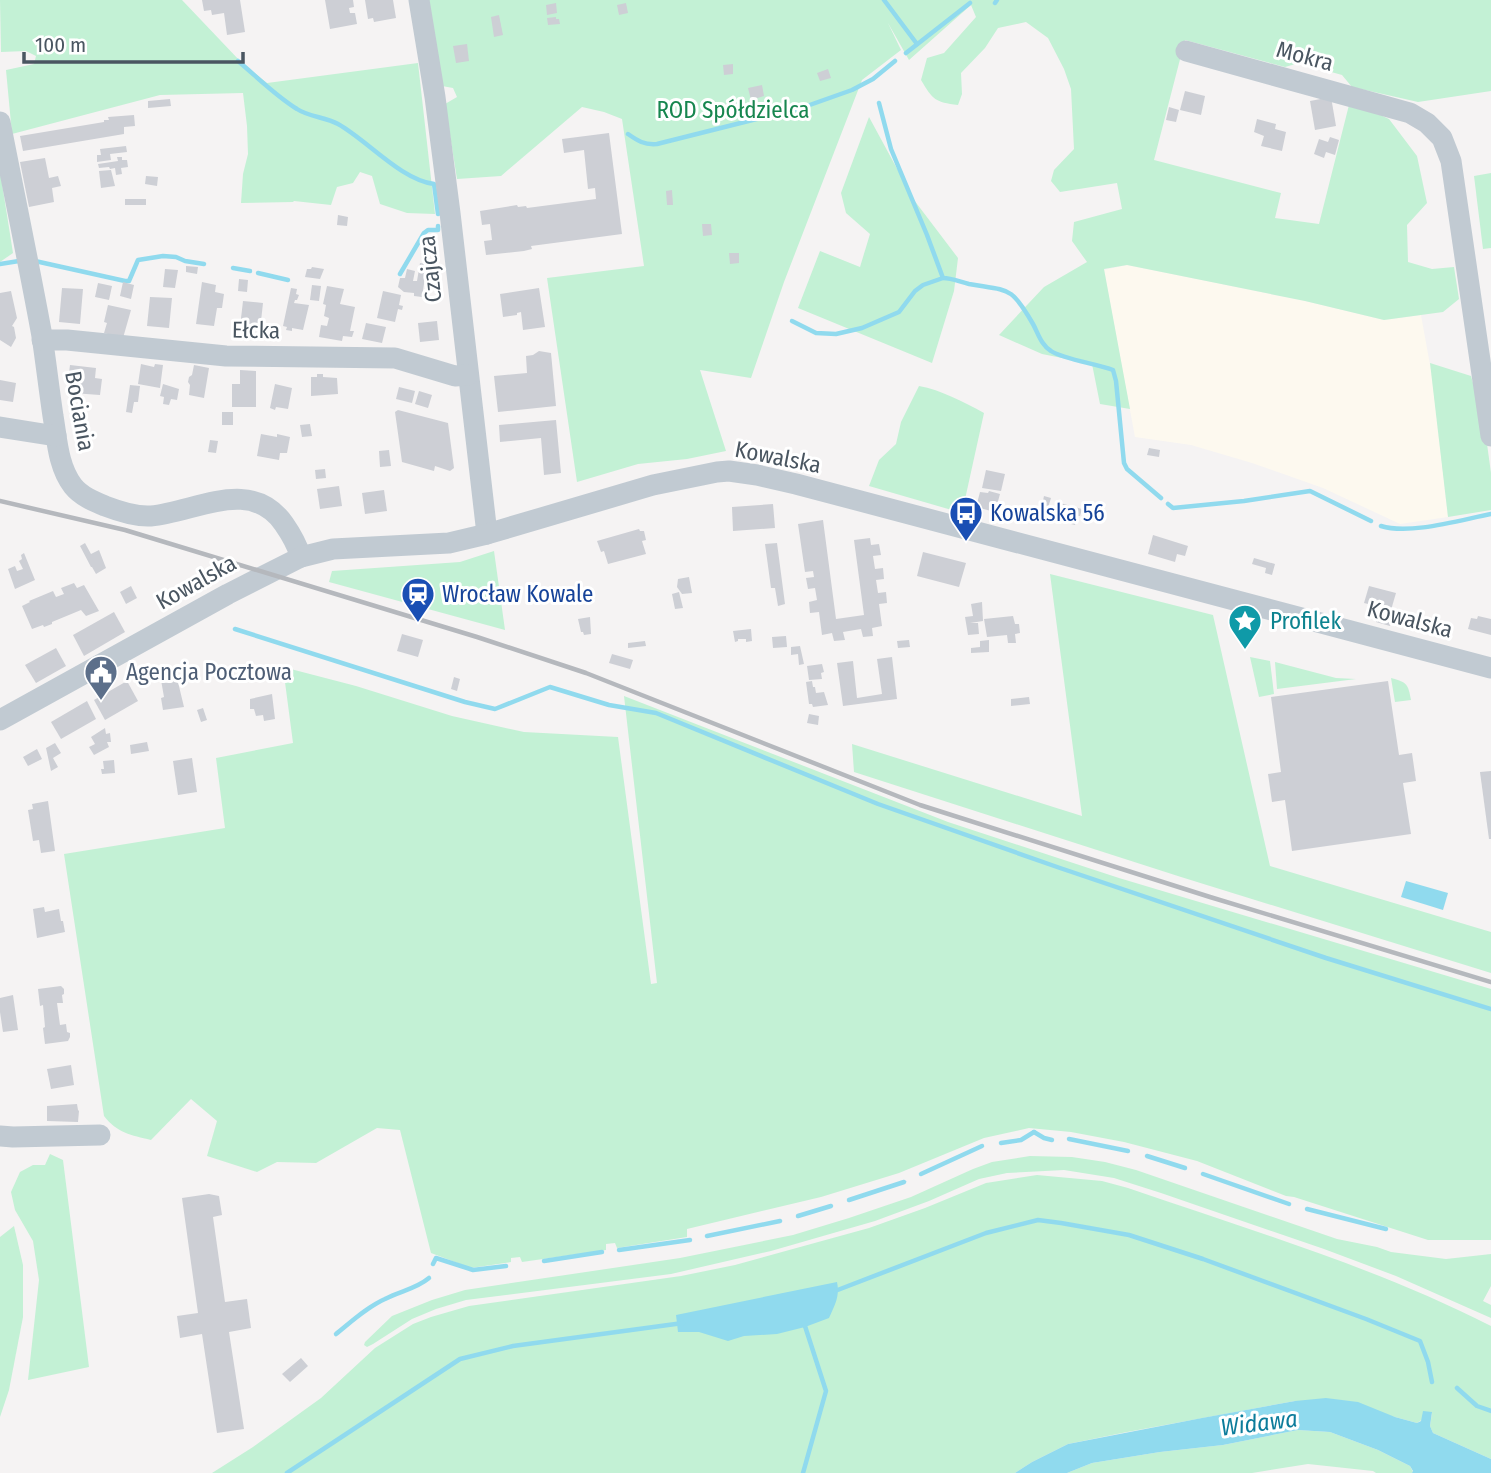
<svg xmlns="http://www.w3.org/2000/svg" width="1491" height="1473" viewBox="0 0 1491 1473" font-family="'Fira Sans Condensed',sans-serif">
  <rect width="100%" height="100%" fill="#f5f3f3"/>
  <!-- commercial -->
  <path fill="#fdf9ef" d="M1127,265L1305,301L1384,320L1421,315L1432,376L1448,517L1400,524L1323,488L1252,463L1191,445L1135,437L1104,270Z"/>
  <!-- green -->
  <g fill="#c3f1d5">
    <path d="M0,0H182L240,61L267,83L418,63L435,214L407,213L380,204L372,176L360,172L353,183L337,187L331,205L294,201L293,202L241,203L243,174L248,154L247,126L243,93L160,95L12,134L6,70L34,64L36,56L26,51L1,52Z"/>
    <path d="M429,0H1491V91L1418,102L1352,87L1342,75L1299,63L1285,67L1185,40L1154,160L1281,193L1275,218L1319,224L1350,101L1389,119L1417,156L1427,203L1407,225L1408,262L1432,269L1454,267L1459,299L1443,312L1384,320L1305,301L1127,265L1104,269L1130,409L1100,404L1092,364L1042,354L999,335L1044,287L1087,262L1072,241L1074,222L1122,209L1117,183L1060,192L1051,181L1054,170L1074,149L1071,89L1064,69L1048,38L1026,22L998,28L985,48L961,73L962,94L958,105C935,102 933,100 921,80L927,58L944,53L976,17L971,5L909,60L888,23L901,50L862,80L784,282L751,378L700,370L726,451L687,459L638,464L577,482L547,278L644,266L622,119L604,112L582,107L501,176L457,179L445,104L457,97L453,88L442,86Z"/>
    <path d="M869,117L914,200L958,258L954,291L932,363L798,308L820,251L860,267L870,234L846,213L841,193Z"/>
    <path d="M0,171L13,253L0,262Z"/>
    <path d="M1491,173V248L1483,249L1474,176Z"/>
    <path d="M1430,363L1471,376L1484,422L1491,473V510L1448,517Z"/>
    <path d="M919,386C941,390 964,402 984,413L962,513L869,486L879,460L896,444L901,422Z"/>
    <path d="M494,551L505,630L329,582L332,571L460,562Z"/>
    <path d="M1050,574L1213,615L1270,866L1491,932V973L1181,877L854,772L852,744L1082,816Z"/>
    <path d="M1250,657L1270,661L1274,694L1259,697Z"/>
    <path d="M1275,662L1336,678L1356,679L1277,689Z"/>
    <path d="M283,667L356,686L452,716L524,732L618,737L651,984L657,983L624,696L948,822L1119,878L1491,989V1240H1428L1294,1197L1286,1196L1197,1161L1124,1142L1071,1132L1029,1128L984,1138L899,1173L821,1197L687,1229V1237L617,1248L615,1243L606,1244V1250L522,1262L520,1257L511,1258V1262L471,1268L431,1253L400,1130L377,1128L316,1163L277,1162L257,1172L207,1156L217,1121L191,1099L151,1140C131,1135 117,1133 104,1116L64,854L225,828L216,758L293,743Z"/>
    <path d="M1391,678C1407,682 1408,684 1411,700L1395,702Z"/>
    <path d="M50,1154L63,1160L89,1367L28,1380L39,1280L33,1241L15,1210L11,1192L20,1172L33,1165H45Z"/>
    <path d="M1030,1156L1072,1157L1105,1162L1136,1170L1337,1239L1377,1247L1391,1252L1446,1259L1491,1254V1286L1483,1301L1491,1305V1318L1396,1276L1324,1249L1161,1193L1114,1178L1064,1170L1007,1173L979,1179L929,1201L875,1221L771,1251L671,1274L466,1300L436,1309L412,1319L373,1344L367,1347L364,1345L365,1342L392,1316L432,1300L465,1290L680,1258L793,1235L849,1218L911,1197L973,1169L992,1162Z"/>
    <path d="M1037,1175L1102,1181L1128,1188C1250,1230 1375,1267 1491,1326V1459L1433,1433L1430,1426L1432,1413L1417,1423L1395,1417L1295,1401L1127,1432L1068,1444L1032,1462L1015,1473H212L253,1447L321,1398L375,1348L413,1324L431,1317L469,1306L681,1276L735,1265L869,1228L925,1208L986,1183Z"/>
    <path d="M14,1226L23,1265V1317L9,1390L0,1417V1237Z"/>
    <path d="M1298,1430L1330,1432L1378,1450L1410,1466L1413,1472L1412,1473H1376L1373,1471L1308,1464L1252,1473H1067L1092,1463L1160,1452L1223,1445Z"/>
  </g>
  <!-- water -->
  <g fill="#90daee">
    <path d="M1406,881L1448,893L1443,910L1401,897Z"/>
    <path d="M837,1282C840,1296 835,1305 829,1318L805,1327L777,1334L744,1336L728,1341L699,1332H678L676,1315Z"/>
    <path d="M1326,1398L1358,1402L1395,1417L1417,1423L1421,1421L1423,1411L1432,1412L1430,1426L1433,1433L1491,1459V1473H1412L1413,1471L1410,1466L1378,1450L1330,1432L1298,1430L1223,1445L1160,1452L1092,1463L1067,1473H1015L1032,1462L1068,1444L1202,1418L1295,1401Z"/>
  </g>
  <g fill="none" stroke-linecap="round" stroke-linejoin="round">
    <!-- stream -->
    <g stroke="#90daee" stroke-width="4.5">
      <path d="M884,0L917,44"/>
      <path d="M995,3L997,0"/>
      <path d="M906,53L970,3"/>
      <path d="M238,61C257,77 276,96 297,109C309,117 325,117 338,124C367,140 401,180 434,184L438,214"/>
      <path d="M879,103L891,149L927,235L943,278C952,278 960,282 969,284C1010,291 1011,286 1033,324C1038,333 1041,345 1051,351C1063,359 1097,364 1113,370L1116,381L1124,463L1127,469L1161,498"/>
      <path d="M628,134C638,141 644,145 657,144L804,107L852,90L873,79L895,61"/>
      <path d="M35,261L125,281H129L138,260L163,256L176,257L185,261L204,264"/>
      <path d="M0,264L19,261"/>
      <path d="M233,268L250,271"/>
      <path d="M258,273L288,280"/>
      <path d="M400,274L424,233L428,230H438V226"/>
      <path d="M792,321L816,333L836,334L862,328L899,312L915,291L923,285L943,278"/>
      <path d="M1168,504L1173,508L1244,501L1310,491L1371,521"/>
      <path d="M1381,526C1410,535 1460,520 1491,514"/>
      <path d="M235,629L465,702L495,709L550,687L609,705L656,713L878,804L1060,868L1326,958L1491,1009"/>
      <path d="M1034,1132L1044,1138L1052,1140"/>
      <path d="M1069,1139L1128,1151"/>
      <path d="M1001,1143L1021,1140L1034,1132"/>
      <path d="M1147,1156L1185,1168"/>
      <path d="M921,1174L982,1146"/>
      <path d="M1203,1174L1289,1204"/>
      <path d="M849,1200L904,1182"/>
      <path d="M1307,1209L1386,1229"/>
      <path d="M798,1216L831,1206"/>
      <path d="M707,1236L780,1221"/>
      <path d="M619,1250L690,1240"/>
      <path d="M544,1261L602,1252"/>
      <path d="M433,1264L436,1258L473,1270L506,1266"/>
      <path d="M835,1291L986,1233L1038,1220L1061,1223L1129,1235L1203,1259L1366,1319L1420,1341L1428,1362L1432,1382"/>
      <path d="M336,1334C351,1322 367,1307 385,1299C400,1291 416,1289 429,1278"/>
      <path d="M1457,1388L1477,1406L1491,1411"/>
      <path d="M287,1473L460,1359L513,1346L683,1323"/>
      <path d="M803,1473L826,1391L804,1323"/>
    </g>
  </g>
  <!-- building -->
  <g fill="#cdcfd5">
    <path d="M202,0H240L245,32L227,35L224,13L212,15L211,10L204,11Z"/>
    <path d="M325,0H353L354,7L349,8L350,13H355L357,24L330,29Z"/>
    <path d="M365,0H393L396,18L374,22L373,18L368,19Z"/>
    <path d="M556,3L557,13L547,15L546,5Z"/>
    <path d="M626,3L628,13L619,15L617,5Z"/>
    <path d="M499,15L503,35L494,37L491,17Z"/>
    <path d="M556,17V19H559L560,24L548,25L547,18Z"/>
    <path d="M467,44L469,61L456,63L453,46Z"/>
    <path d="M733,64V74L724,75L723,65Z"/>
    <path d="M828,69L831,78L820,81L817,73Z"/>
    <path d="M762,85L764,96L751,100L748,88Z"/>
    <path d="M1185,91L1205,96L1201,115L1180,110Z"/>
    <path d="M1331,97L1336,126L1315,130L1310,101Z"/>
    <path d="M170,99L171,106L148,108V101Z"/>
    <path d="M1169,107L1179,110L1176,122L1166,120Z"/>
    <path d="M134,115L135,126L124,127V134L23,151L20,136L104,122V120H109L108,117Z"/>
    <path d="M1257,119L1276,124L1275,129L1286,132L1282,151L1261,146L1264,136L1254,132Z"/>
    <path d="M609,133L622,234L531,246L532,249L524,251L486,255L484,241L492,240L490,224L482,225L480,211L517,205L518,207L526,206L527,208L596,199L595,188L588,189L584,150L564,153L562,139Z"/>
    <path d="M1330,137L1339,140L1335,155L1326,152L1324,158L1314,154L1319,139L1328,142Z"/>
    <path d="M126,146L127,152L110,154L111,160L97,162V155H101L100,149Z"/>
    <path d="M117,157H122V160H127L128,167L121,168L122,174L116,175L115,168L110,169L109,167L99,168L98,164L118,161Z"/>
    <path d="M45,158L49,178L58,176L61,186L52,188L54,202L29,207L20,162Z"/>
    <path d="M111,170L115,186L101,188L99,171Z"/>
    <path d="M146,176L158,177L157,186L145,184Z"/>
    <path d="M672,190L673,205H667L666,191Z"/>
    <rect x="125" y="199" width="21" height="6"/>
    <path d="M338,215L348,217L347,226L337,225Z"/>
    <path d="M702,224H711L712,235L703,236Z"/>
    <path d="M729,253H739V263L730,264Z"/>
    <path d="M420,263L427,264L422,297L414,296V293L404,292L398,287L400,278H405L407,269L415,271L413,281H417Z"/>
    <path d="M186,266L198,267L197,274L186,272Z"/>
    <path d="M312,267L324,269L320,279L305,277L307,269H311Z"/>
    <path d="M165,269L178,270L175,288L163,287Z"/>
    <path d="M239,279L248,280L247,292L238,291Z"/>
    <path d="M123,282L134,285L131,299L120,296Z"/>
    <path d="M202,282L216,285L215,292L224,294L222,308H217L214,326L196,324Z"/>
    <path d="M98,283L112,286L109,300L95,297Z"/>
    <path d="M312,285L321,286L319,301L310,300Z"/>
    <path d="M327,286L344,289L340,304L355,307L350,331H354L352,337L343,336L342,341L319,337L321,325L327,326L329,318L324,316L326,305L323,304Z"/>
    <path d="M62,288L83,289L80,324L59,322Z"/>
    <path d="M291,288L297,289L296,294L299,295L297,300H295L294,303L309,305L303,330L292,328V331L286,330L287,327L283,326Z"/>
    <path d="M539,288L545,327L523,330L521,312L517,313V315L503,317L500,294Z"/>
    <path d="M11,291L17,318L12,326L14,327L16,338L11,347L0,340V293Z"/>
    <path d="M383,291L401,295L399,305L403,306L402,310L398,309L395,322L377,318Z"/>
    <path d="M150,297L172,298L169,328L147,326Z"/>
    <path d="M243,301L263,303L260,330L240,327Z"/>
    <path d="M108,305L131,310L123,338L104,333L107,323L104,322Z"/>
    <path d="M437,321L439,340L420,342L418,323Z"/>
    <path d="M366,323L386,327L382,343L362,339Z"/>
    <path d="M539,351L551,353L556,406L498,412L494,376L527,373L526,356L533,355Z"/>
    <path d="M141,364L154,367L155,364L163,365L160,388L138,384Z"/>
    <path d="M70,365L96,368L95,378L102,379L100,395L72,393L74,374L69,373Z"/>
    <path d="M194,365L209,368L204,398L189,395L190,385L188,382L189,377L192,375Z"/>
    <path d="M240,370L256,371V407H232V384H240Z"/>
    <path d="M317,374H323V377L337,378L338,394L311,396V377H317Z"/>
    <path d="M0,380L16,383L13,402L0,400Z"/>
    <path d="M163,384L179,389L177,400L171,399L169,405L163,404L164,397L160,396Z"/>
    <path d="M275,384L292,388L288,409L276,407L275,410L270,408Z"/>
    <path d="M130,385L140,386L138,402H134L132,413L126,412Z"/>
    <path d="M399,387L415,391L412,403L396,399Z"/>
    <path d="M419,391L432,395L428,408L415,404Z"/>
    <path d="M398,410L448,423L454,468L450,471L435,466L434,471L402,462L395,412Z"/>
    <rect x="222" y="412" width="11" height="13"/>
    <path d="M556,420L561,473L544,475L541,438L500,442L499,425Z"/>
    <path d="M310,424L312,436L302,437L300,425Z"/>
    <path d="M261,434L277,437V434L290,437L287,453H280L279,460L257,456Z"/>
    <path d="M210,440L218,441L216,453L208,452Z"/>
    <path d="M1149,448L1160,450L1159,457L1147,455Z"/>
    <path d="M389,450L391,466L380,467L379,451Z"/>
    <path d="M325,469L326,478L316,479L315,470Z"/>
    <path d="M986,470L1005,474L1001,491L982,488Z"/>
    <path d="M339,486L342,506L320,509L317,489Z"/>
    <path d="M384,490L387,511L365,514L362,493Z"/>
    <path d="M989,491L1000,494L995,512L976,507L980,492L988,493Z"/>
    <path d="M1044,496L1051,498L1047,511L1041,509Z"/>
    <path d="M1060,503L1082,509L1080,516H1077L1075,525L1055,520Z"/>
    <path d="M773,504L775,528L733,531L732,507Z"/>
    <path d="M823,520L836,619L864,615L854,540L870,538L871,545L879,544L881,555L873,556L875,569L883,568L884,579L876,580L878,593L886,592L887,603L879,604L882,626L872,628L873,636L863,637L861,629L843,632L845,640L834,641L832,633L822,635L819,612L810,613L809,602L817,600L815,588L808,589L806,578L814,577L813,571L805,572L798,524Z"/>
    <path d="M639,529L640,531H644L646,540L642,541L646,554L608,564L604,551L601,552L597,541Z"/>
    <path d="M1153,535L1188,546L1185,556L1177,554L1175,562L1148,554Z"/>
    <path d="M85,543L91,554L99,550L106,568L96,574L92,567H91L80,546Z"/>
    <path d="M777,543L785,604L778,606L775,588H771L765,544Z"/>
    <path d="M923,552L966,563L959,587L917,576Z"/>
    <path d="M24,553L35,580L15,589L8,569L15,566L17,571L23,569L19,561L22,559L21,555Z"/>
    <path d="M1254,558L1275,564L1272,575L1265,573L1266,568L1252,564Z"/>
    <path d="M689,577L692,593L682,594L677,587L678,579Z"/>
    <path d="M74,583L77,588L84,585L99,611L86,616L81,610L52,622V624L44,627L43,625L32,629L22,606L30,602L29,601L53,591L56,597L64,594L61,588Z"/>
    <path d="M131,586L137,598L126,604L120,592Z"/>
    <path d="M1369,586L1396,593L1391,610L1364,603Z"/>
    <path d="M679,592L683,608L675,609L672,594Z"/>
    <path d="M982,602L983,621L970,623H978L979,634L968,635L965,617L973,616L971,604Z"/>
    <path d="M114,612L125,632L84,656L73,635Z"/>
    <path d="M1377,615L1392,619L1390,626L1376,622Z"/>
    <path d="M1013,616L1015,624H1019L1020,633L1015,634L1016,643H1008L1007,635L987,637L984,619Z"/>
    <path d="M1478,616L1491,619V635L1468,629L1471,618L1477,619Z"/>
    <path d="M590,617L591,634L584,635L583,632H581L578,619Z"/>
    <path d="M751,629L752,641L746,642V639H738V641L735,642L733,631Z"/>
    <path d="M402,634L423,640L418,657L397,651Z"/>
    <path d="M786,636L787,647L773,648L772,637Z"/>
    <path d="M909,640L910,647L898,648L897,641Z"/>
    <path d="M989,640V652L971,653V648L980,647V641Z"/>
    <path d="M645,641L646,646L628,648V643Z"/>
    <path d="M800,646L804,664L799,665L798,654L791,655V647Z"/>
    <path d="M56,648L66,666L36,683L25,665Z"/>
    <path d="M612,654L633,660L630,669L609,663Z"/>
    <path d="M892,657L897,699L843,706L837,663L853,661L857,698L882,694L877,659Z"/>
    <path d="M822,664L824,672L821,673L822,679L809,680L807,666Z"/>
    <path d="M454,677L460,679L457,691L451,689Z"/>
    <path d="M177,678L184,707L163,710L161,698L164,697L161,680Z"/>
    <path d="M127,681L138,701L105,720L94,700Z"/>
    <path d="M812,681L813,687H815L816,693L824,692L828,705L813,707L812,704H809L806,682Z"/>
    <path d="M1388,681L1399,755L1412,753L1416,781L1403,783L1411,834L1292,851L1285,800L1272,802L1268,774L1281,772L1271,697Z"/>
    <path d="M272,694L275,719L264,721L263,715L256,716L254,709H250V699Z"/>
    <path d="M1029,697L1030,704L1011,706V699Z"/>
    <path d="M87,701L96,719L61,739L51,722Z"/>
    <path d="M203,708L207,720L201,722L197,710Z"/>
    <path d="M809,714L819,716L818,725L807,723Z"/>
    <path d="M105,728L106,734L110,733L111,742H107L109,747L94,755L89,747L95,744L91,737Z"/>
    <path d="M147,742L149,751L131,754L130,745Z"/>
    <path d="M55,743L61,753L53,758L58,767L51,771L46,748Z"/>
    <path d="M37,749L42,759L28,766L23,757Z"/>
    <path d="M192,758L197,792L178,795L173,761Z"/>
    <path d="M114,760L115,773L102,774L101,769H104L103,761Z"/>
    <path d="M1491,771V839H1489L1480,772Z"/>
    <path d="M48,801L55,851L41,853L39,840L33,841L28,810L33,809L32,804Z"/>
    <path d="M44,907L45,912L59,909L61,921H63L65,932L37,938L33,909Z"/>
    <path d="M61,986L64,989V994L62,995L63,1003H57L60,1025L66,1024L67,1032L70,1033V1037L68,1041L45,1044L43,1028L45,1027L43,1005L40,1006L38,989Z"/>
    <path d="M13,995L18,1030L3,1032L0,1012V998Z"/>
    <path d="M71,1065L74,1085L51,1089L47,1069Z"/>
    <path d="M77,1104L78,1110L79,1111L78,1122L47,1121V1106Z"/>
    <path d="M209,1194L219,1196L222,1215L213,1217L225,1302L247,1299L251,1328L229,1332L244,1429L217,1433L202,1334L180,1338L177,1316L198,1313L182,1198Z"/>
    <path d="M301,1358L308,1366L290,1382L282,1374Z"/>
  </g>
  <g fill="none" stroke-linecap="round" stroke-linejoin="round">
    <!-- minor -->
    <g stroke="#c1cad2" stroke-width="21">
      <path d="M419,0L435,97L450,213L487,534"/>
      <path d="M1186,51L1410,113L1427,123L1442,138L1451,161L1491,436"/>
      <path d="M0,122C14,193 29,265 42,336C46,363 49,389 53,416C57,439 58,467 73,486C81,496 93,501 105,506C118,511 137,517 151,516C196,512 251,476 284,524C291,534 297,545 301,557"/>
      <path d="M42,340H67L226,356L395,358L455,376L468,375"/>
      <path d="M0,427L56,436"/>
      <path d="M0,720L228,594L301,557L333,549L449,543L487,534L653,485L717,472L729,471L757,475L796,484L1491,668"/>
      <path d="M0,1136L13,1137L100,1135"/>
    </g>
    <!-- rail -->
    <path stroke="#b5b8bd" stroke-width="4.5" d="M0,501L125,530L477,637L586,673L920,805L1210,897L1491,982"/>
  </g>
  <!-- icons -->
  <defs>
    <symbol id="bus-pin" viewBox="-11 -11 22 30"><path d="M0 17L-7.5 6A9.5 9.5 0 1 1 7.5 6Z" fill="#1a4fb4" stroke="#fff"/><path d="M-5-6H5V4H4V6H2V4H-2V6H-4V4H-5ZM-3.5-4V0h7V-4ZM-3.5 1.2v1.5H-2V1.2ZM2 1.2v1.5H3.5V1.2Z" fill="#fff"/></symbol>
    <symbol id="station-pin" viewBox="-11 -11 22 30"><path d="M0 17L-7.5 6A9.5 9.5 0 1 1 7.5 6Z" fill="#1a4fb4" stroke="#fff"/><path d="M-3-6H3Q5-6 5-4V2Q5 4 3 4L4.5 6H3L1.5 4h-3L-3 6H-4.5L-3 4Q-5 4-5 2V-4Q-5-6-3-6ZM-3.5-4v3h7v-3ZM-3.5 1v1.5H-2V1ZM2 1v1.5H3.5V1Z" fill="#fff"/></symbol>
    <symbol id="sight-pin" viewBox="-11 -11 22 30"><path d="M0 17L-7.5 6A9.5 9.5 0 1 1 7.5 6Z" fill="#0f9aa8" stroke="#fff"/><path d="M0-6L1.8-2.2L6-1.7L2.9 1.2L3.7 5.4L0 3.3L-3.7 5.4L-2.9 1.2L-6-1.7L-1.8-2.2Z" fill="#fff"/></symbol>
    <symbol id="civic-pin" viewBox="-11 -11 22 30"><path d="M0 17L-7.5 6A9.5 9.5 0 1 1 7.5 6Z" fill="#5c6f8a" stroke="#fff"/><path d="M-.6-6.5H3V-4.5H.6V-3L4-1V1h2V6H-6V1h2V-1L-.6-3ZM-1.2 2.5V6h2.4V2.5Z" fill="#fff"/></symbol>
  </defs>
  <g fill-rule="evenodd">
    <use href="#bus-pin" x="947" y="494" width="38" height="52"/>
    <use href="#station-pin" x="399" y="575" width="38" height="52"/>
    <use href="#sight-pin" x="1226" y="602" width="38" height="52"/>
    <use href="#civic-pin" x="82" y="653" width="38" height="52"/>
  </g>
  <g text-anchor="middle" stroke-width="6" stroke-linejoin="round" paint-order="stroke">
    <!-- street labels -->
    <g font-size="23" fill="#4a5661" stroke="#fff">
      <text transform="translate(1305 56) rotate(15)" y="8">Mokra</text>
      <text transform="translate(430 269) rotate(-96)" y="8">Czajcza</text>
      <text transform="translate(256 330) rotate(1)" y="8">Ełcka</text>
      <text transform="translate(80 411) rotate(80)" y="8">Bociania</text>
      <text transform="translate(778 457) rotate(11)" y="8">Kowalska</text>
      <text transform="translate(196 582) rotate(-29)" y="8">Kowalska</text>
      <text transform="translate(1410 619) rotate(15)" y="8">Kowalska</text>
    </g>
    <!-- park labels -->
    <g font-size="23" fill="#17864f" stroke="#fff">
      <text x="733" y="118">ROD Spółdzielca</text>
    </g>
    <!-- transit labels -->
    <g font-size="23" fill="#164399" stroke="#fff" text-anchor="start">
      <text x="990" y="521">Kowalska 56</text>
      <text x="442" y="602">Wrocław Kowale</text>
    </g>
    <!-- culture labels -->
    <g font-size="23" fill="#0d838f" stroke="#fff" text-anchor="start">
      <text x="1270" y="629">Profilek</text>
    </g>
    <!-- service labels -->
    <g font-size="23" fill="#4e5e75" stroke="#fff" text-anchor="start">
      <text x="126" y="680">Agencja Pocztowa</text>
    </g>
    <!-- water labels -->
    <g font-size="24" font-style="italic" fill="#0c7c9b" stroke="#fff">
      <text transform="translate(1259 1423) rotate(-7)" y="8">Widawa</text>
    </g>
  </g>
  <!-- scale -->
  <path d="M24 52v10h219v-10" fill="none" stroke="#4a5661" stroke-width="3.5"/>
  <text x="35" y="52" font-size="21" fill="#4a5661" stroke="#ffffff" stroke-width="5" paint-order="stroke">100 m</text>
</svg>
